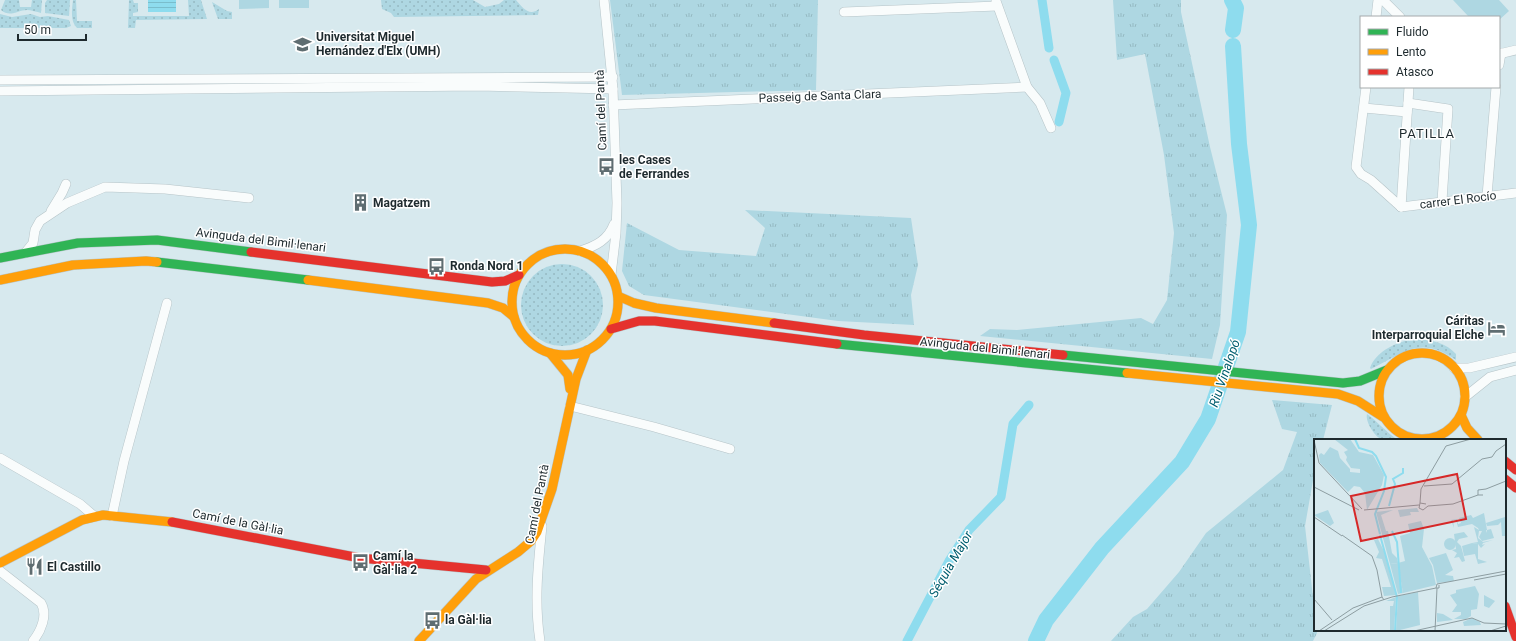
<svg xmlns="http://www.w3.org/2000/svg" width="1516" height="641" viewBox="0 0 1516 641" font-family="Roboto,sans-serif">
  <defs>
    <pattern id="grass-tufts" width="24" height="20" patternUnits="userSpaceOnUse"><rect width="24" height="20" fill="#aed7e2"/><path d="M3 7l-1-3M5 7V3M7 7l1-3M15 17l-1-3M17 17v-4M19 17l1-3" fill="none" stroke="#95b9c2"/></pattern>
    <pattern id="garden-dots" width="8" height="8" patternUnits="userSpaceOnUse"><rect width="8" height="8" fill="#aed7e2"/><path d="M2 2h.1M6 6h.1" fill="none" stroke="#95b9c2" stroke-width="1.8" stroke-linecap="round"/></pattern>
    <pattern id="water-rules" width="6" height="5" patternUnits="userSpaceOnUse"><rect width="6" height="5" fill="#8edcee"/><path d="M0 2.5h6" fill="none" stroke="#7abdcc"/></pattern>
  </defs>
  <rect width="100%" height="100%" fill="#d7e9ee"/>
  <!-- grass -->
  <g fill="url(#grass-tufts)">
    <path d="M610,0H818L816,90L622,95Z"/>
    <path d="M1113,0H1181V12L1210,147L1227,215L1220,325L1212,359L980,336L990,329L1017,330L1141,318L1153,324L1167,300L1174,233L1164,155L1145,54L1117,60Z"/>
    <path d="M745,210L911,218L918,265L911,295L914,325L838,321L644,295L629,286L622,271L627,223L679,250L756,256L765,228Z"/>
    <path d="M1272,400L1332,405L1323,440H1315V469L1305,526L1317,633L1313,641H1111L1133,617L1147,609L1179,572L1206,533L1283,470L1297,432L1282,429Z"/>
  </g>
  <!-- garden -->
  <g fill="url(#garden-dots)">
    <path d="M5,0H19L20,7H31L32,0H42L41,13C37,12 31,10 27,10C18,10 10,18 1,10Z"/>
    <path d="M47,0H70L69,16L45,13V3Z"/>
    <path d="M73,0H76L77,21H92V28H77C70,21 72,9 73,0Z"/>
    <path d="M129,0H133L134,3H138V12L133,13V16H189L188,0H201L207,19L136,20L135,28H128Z"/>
    <path d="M381,0H473L485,7L499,4L504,0H516C522,7 529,17 539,9L538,15L394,17L391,13L382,9Z"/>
    <path d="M212,2L227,11L232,12V19H218Z"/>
    <path d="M0,14L12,17L31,14L40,17L48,16L69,20L71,26L66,28H0Z"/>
    <circle cx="562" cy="305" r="41"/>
    <path d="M1408,340C1424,338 1445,341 1456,354V360C1419,335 1405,353 1371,369L1370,368C1376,352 1393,344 1408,340Z"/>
    <path d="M1367,414C1378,422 1386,432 1398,440C1393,440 1385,441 1381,439C1374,436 1365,421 1367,414Z"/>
  </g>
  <!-- pitch -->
  <g fill="#aed7e2">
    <path d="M239,0H269V8L239,9Z"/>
    <rect x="279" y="0" width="30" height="8"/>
    <path d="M1453,0H1499L1509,11L1499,20V17H1469Z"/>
  </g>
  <!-- water -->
  <rect fill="url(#water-rules)" x="148" y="0" width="28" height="12"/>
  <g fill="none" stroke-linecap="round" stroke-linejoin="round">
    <!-- canal -->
    <g stroke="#8edcee" stroke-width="9">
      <path d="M1042,0L1049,48"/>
      <path d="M1054,60L1066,93L1059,122"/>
      <path d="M907,641L949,561L969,530L1001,497L1013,424L1029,405"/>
    </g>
    <!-- river -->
    <g stroke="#8edcee" stroke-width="16">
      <path d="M1232,0L1236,8L1233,30"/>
      <path d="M1036,641L1046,620L1102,548L1182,462L1208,419L1238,332L1249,225L1239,144L1233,46"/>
    </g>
    <defs>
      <g id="street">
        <path d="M604,0L613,89L617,203L616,233L611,275"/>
        <path d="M1383,0L1400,17"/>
        <path d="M996,1L1027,87L1040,103L1051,128"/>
        <path d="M844,12L997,6"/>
        <path d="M1376,17L1378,0"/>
        <path d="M1499,54L1516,50"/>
        <path d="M1499,65L1501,53"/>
        <path d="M0,80L613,77"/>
        <path d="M1366,87L1356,167L1361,174L1371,180L1401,207"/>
        <path d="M0,91L478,86L613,89"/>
        <path d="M1408,103L1448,109L1442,201"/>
        <path d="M613,105L1027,87"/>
        <path d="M1364,108L1407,112"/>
        <path d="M1487,196L1496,87"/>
        <path d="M1401,207L1409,87"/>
        <path d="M1401,207L1516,193"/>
        <path d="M51,211L62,193L66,184"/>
        <path d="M580,251C596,246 608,240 614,224"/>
        <path d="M25,253L33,243L35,230L40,221L67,203L105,187L165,189L249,198"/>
        <path d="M1454,368H1469L1516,357"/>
        <path d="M1465,397L1490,377L1516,370"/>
        <path d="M570,406L654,427L730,449"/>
        <path d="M0,458L80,504L94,516"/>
        <path d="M112,516L124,461L167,303"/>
        <path d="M0,571L41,603C48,615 41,631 33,641"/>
        <path d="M540,641C534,602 538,565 542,526"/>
      </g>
      <g id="fast">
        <path d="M0,258L78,243L157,240L251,252"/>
        <path d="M157,262L308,280"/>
        <path d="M837,344L1127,373"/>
        <path d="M1063,355L1343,383L1360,381L1387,370"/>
        <path d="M1431,439V440"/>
      </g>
      <g id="slow">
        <circle cx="565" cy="302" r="53"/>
        <path d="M0,280L73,265L146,261L157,262"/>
        <path d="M308,280L488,303L503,308L514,317"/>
        <path d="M618,296L634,303L656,308L774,323"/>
        <circle cx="1422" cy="396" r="43"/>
        <path d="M550,353L568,375L570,389"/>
        <path d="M1127,373L1338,394L1358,401L1383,417"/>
        <path d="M1461,415L1467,428L1478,440"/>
        <path d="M1408,438L1409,440"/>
        <path d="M0,563L82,520L103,515L172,522"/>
        <path d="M419,641L476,579L518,552L531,541L537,532L552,489L576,379L587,350"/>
      </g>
      <g id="jam">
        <path d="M251,252L492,282L505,281L519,275"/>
        <path d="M774,323L864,335L1063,355"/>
        <path d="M611,329L639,321H655L837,344"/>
        <path d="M1505,461L1516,470"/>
        <path d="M1505,479L1516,488"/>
        <path d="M172,522L360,558L486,570"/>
        <path d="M1505,606L1516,637"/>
      </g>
    </defs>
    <!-- street casing -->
    <use href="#street" stroke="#b6c4c8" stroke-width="10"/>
    <!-- fast casing -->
    <use href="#fast" stroke="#b6c4c8" stroke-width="10"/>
    <!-- slow casing -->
    <use href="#slow" stroke="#b6c4c8" stroke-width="10"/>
    <!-- jam casing -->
    <use href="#jam" stroke="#b6c4c8" stroke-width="10"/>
    <!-- street -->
    <use href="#street" stroke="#f9fcfc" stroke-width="9"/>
    <!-- fast -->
    <use href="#fast" stroke="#30b455" stroke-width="9"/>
    <!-- slow -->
    <use href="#slow" stroke="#ff9f0a" stroke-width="9"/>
    <!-- jam -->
    <use href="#jam" stroke="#e5322d" stroke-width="9"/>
  </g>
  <!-- icons -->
  <defs>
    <symbol id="university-bare" viewBox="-9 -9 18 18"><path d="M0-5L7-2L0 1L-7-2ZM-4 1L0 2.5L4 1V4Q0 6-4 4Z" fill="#5f6d71" stroke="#fff" stroke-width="2.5" paint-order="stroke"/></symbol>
    <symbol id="bus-bare" viewBox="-9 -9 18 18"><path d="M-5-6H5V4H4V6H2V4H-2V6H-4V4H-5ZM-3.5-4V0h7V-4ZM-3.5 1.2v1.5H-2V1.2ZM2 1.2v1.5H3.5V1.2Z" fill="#5f6d71" stroke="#fff" stroke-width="2.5" paint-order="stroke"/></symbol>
    <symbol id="building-bare" viewBox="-9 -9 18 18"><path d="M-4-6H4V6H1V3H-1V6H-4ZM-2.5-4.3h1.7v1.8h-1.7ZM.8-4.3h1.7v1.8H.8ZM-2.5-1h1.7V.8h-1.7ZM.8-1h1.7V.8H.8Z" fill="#5f6d71" stroke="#fff" stroke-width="2.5" paint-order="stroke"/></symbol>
    <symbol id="hotel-bare" viewBox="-9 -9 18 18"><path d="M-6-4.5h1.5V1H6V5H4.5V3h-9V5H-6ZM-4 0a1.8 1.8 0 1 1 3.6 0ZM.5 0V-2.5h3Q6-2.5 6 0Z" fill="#5f6d71" stroke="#fff" stroke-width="2.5" paint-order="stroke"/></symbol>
    <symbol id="restaurant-bare" viewBox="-9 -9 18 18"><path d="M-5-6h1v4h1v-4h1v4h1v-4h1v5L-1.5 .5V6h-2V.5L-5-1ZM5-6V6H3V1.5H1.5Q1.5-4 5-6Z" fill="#5f6d71" stroke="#fff" stroke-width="2.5" paint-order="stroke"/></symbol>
  </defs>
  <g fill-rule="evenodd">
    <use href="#university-bare" x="290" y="32" width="25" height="25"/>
    <use href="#bus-bare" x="594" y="154" width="25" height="25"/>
    <use href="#building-bare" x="348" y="190" width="25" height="25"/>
    <use href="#bus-bare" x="424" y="254" width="25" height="25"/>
    <use href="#hotel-bare" x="1484" y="316" width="25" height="25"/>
    <use href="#bus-bare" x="348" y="550" width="25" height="25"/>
    <use href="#restaurant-bare" x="22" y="554" width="25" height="25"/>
    <use href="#bus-bare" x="420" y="608" width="25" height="25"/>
  </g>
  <g text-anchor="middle" stroke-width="3" stroke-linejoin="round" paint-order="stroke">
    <!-- poi labels -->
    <g font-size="12" font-weight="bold" fill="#1e2a2e" stroke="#fff" text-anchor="start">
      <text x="316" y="41">Universitat Miguel<tspan x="316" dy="14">Hernández d'Elx (UMH)</tspan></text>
      <text x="619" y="164">les Cases<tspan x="619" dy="14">de Ferrandes</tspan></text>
      <text x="373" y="207">Magatzem</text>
      <text x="450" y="270">Ronda Nord 1</text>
      <text x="1484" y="325" text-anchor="end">Cáritas<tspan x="1484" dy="14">Interparroquial Elche</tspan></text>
      <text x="373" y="560">Camí la<tspan x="373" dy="14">Gàl·lia 2</tspan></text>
      <text x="47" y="571">El Castillo</text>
      <text x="445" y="624">la Gàl·lia</text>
    </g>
    <!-- street labels -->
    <g font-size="12" fill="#1e2a2e" stroke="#fff">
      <text transform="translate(820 96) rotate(-2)" y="4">Passeig de Santa Clara</text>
      <text transform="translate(601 110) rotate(-92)" y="4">Camí del Pantà</text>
      <text transform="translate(1458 200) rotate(-7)" y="4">carrer El Rocío</text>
      <text transform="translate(261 240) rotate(7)" y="4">Avinguda del Bimil·lenari</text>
      <text transform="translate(985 348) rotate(6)" y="4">Avinguda del Bimil·lenari</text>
      <text transform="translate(537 504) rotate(-79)" y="4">Camí del Pantà</text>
      <text transform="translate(238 522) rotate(11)" y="4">Camí de la Gàl·lia</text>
    </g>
    <!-- neighbourhood labels -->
    <g font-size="13" letter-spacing="1" fill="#1e2a2e" stroke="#fff">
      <text x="1427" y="138">PATILLA</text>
    </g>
    <!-- water labels -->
    <g font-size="13" font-style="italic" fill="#005e6f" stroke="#fff">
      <text transform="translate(1224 373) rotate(-71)" y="5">Riu Vinalopó</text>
      <text transform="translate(950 564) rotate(-60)" y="5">Séquia Major</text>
    </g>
  </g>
  <!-- overview -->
  <g transform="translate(1314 439)">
    <rect width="192" height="192" fill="#d7e9ee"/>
    <path d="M20,0H36L45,13L59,16L70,36L68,46L53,71L51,54L46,48L40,47L34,53L6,24L5,16L7,14L10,16L16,8L24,12L26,19L36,30V33L46,34V30L37,29L32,21L33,18L30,13L34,11ZM103,69L105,73H96L97,76L86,78L84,71ZM79,71L67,76L72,92H74L78,114L83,119L84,124L76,125L62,73ZM107,82L110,90L108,108L118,127L122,146L89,154L84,124L91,122L86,97L96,94L94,85ZM158,104L164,105V120L173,123L164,125L161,115L150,117L148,107ZM170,156L181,162L175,169L170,167ZM158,179L166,183L167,186L150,187L149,183Z" fill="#aed7e2"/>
    <path d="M170,74L173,91L169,92L172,91L173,94V91L177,90L180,99L168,102L165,98L168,92H165L164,99L169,103L179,101L169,104L168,106L171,105L167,109L164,105L158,104L164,103L160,88L165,91L164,89L158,85L144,88L142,81H139L140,89L137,81L143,80L144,85L147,84L145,79L157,76L159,79ZM191,78V97H188L187,83L184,86L173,87L172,84ZM150,93L154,98L145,100L143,103L147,107L151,122L148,123L145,118L140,119L143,114L138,111L142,110L140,95ZM64,100L71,114L82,156L70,157L68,148H77L68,120L62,119L65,113L60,101ZM132,114L139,131L131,136L139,137L140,142L123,144L119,126L115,119ZM84,124L89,154L84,155L76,125ZM161,147L165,155L163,170L157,171V177L152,180H140L147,176V173H138L143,166L136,156L142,154V151ZM104,153L106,186L82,192L84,157ZM82,158L80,192H76V167H79L80,162H72ZM123,174L129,175L139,181L123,183Z" fill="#aed7e2"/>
    <path d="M14,71L20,84L16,87L0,76ZM130 105a6 6 0 1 1 12 0a6 6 0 1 1-12 0Z" fill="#aed7e2"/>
    <path fill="none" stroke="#8edcee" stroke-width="2" d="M41,0L45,9L58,13L62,17L72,38L70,52L61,75L66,95M75,67L81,45L79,40L89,34V29M78,92L83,103L87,154M66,96L83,158L81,192"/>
    <path fill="none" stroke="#8d9da1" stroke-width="1" d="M0,1L5,24L48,70M110,47L138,45L168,20L178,18L182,12L192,5M0,48L45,71M169,56H164V51L172,50L192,42M106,64L107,50L132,7L157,0M112,65L106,64L105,69L109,71L114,67L139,65L164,56M50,71L105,66M0,78L28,97M28,96L58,117L63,131L68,158M160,141L192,135M125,146V149H122L123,145L192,132M0,160L18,181M5,192L39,169L68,158L70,161M10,192L50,167L78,158L122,149M100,192L158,179L170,184L192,185M121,192L123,149M176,192L192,187"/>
    <path fill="#d62828" fill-opacity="0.15" stroke="#d62828" stroke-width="2" d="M143,35L152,80L47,102L37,57Z"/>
    <rect width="192" height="192" fill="none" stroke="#1e2a2e" stroke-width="2"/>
  </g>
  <!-- legend -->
  <rect x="1360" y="16" width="140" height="72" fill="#ffffff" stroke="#a5aaab"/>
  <rect x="1368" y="29" width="20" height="6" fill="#30b455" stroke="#a5aaab"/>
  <text x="1396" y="36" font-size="12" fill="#1e2a2e">Fluido</text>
  <rect x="1368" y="49" width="20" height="6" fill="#ff9f0a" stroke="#a5aaab"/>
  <text x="1396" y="56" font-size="12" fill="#1e2a2e">Lento</text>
  <rect x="1368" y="69" width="20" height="6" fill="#e5322d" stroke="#a5aaab"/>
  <text x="1396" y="76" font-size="12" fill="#1e2a2e">Atasco</text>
  <!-- scale -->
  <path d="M18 34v6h68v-6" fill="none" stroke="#1e2a2e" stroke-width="2"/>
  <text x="24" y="34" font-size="12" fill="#1e2a2e" stroke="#ffffff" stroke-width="3" paint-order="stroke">50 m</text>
</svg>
